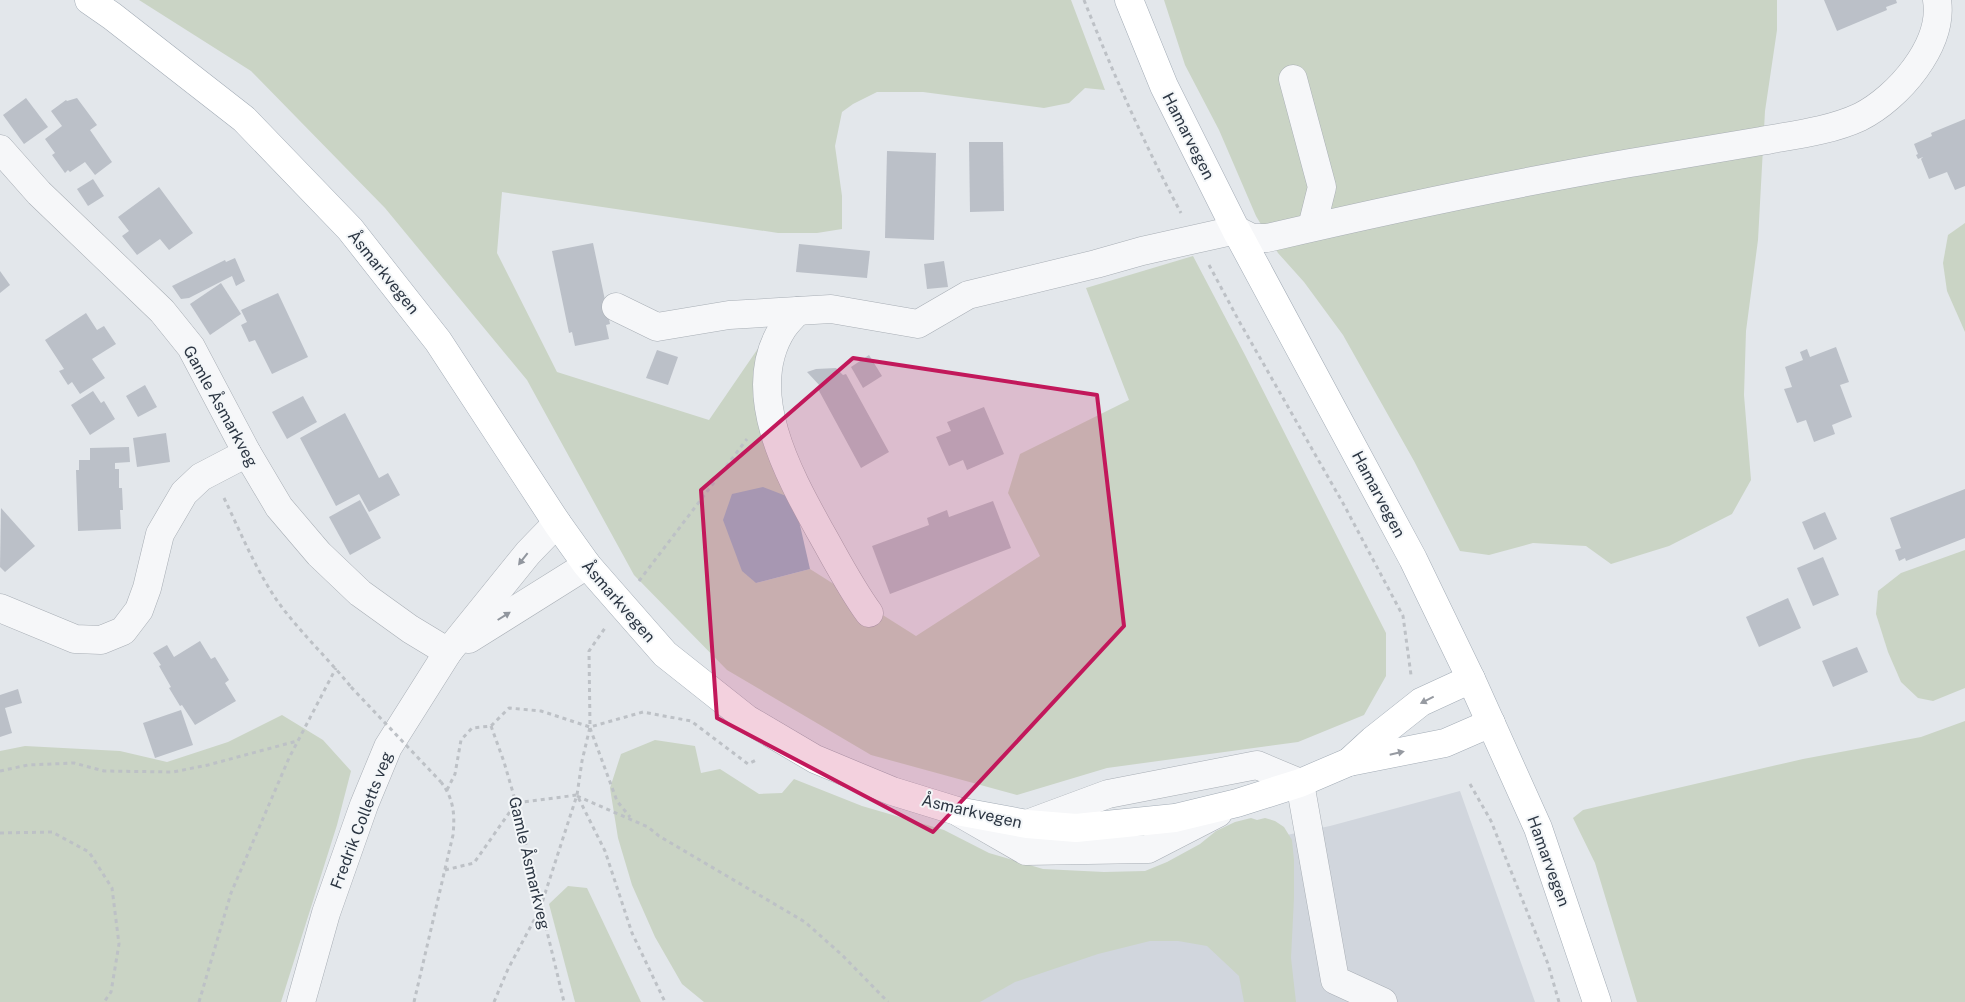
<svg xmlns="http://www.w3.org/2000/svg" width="1965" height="1002" viewBox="0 0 1965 1002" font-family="'Public Sans',sans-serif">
  <rect width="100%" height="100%" fill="#e3e7eb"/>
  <!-- built -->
  <path fill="#d1d6dd" d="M1460,791L1535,1002H948L1113,882L1267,839L1330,826Z"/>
  <!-- green -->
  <g fill="#cad4c5">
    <path d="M139,0H1071L1105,90L1085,88L1069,103L1044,108L923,92H877L853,104L842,112L835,146L842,196V229L817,233H778L502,192L497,253L557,372L709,420L759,347L783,344L776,415L794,499L756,583L810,569L916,636L1040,556L1008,493L1020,454L1129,400L1086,288L1193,256L1245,355L1386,633V676L1364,715L1298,742L1107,768L1017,795L871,755L727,670L634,575L527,380L385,208L251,71Z"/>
    <path d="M1164,0H1777V30L1765,111L1758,240L1746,331L1744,395L1751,480L1732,514L1669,546L1611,564L1586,546L1533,543L1489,555L1460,551L1414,461L1343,335L1304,282L1278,253L1256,216L1219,130L1185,65Z"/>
    <path d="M1965,223V332L1947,291L1943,263L1948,235Z"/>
    <path d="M1965,550V688L1933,701L1918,698L1901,682L1888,652L1876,614L1878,591L1901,573Z"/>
    <path d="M282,715L323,740L351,771L337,825L281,1002H0V751L25,746L120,751L167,762L228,742Z"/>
    <path d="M1965,721V1002H1637L1595,863L1573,818L1583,810L1803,759L1921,737Z"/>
    <path d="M655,740L695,746L701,773L720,769L759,794L782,793L794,779L862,806L944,830L989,853L1043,869L1104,872L1145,871L1167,862L1200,844L1216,831L1235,822L1251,818L1257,820L1265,818L1275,821L1284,827L1292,840L1294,860V898L1291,958L1296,1002H1244L1239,976L1207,946L1178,941H1150L1098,954L1015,982L980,1002H704L682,984L655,937L632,885L618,838L610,788L621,754Z"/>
    <path d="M568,886L587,888L641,1002H575L549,904Z"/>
  </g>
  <!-- water -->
  <path fill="#a0b7c9" d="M763,487L794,499L810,569L756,583L742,571L723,520L732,494Z"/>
  <!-- building -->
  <g fill="#bbc0c8">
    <path d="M1824,0H1896L1897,3L1886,7L1887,10L1837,31Z"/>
    <path d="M26,98L48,127L24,144L3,115Z"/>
    <path d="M77,98L97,125L90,130L112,162L95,175L85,162L70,172L68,170L65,173L52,155L55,153L45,139L62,126L51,111L66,100L67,101Z"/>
    <path d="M1965,119V186L1955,190L1947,172L1929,179L1921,159L1923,157L1918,159L1916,155L1918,154L1914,144L1932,136L1931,133Z"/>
    <path d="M969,142H1003L1004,211L970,212Z"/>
    <path d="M887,151L936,153L934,240L885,238Z"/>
    <path d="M93,179L104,196L88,206L77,189Z"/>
    <path d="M159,187L193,233L169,250L160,239L137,255L122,236L129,231L118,217Z"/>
    <path d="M593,243L610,324L606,325L609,339L575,346L572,332L569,333L552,251Z"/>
    <path d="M799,244L870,251L867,278L796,272Z"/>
    <path d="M235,258L245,281L236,286L232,276L189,298L181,299L172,286L225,260L226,262Z"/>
    <path d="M944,261L948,287L927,289L924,264Z"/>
    <path d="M0,271L10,285L0,293Z"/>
    <path d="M221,283L241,314L210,335L190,304Z"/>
    <path d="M278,293L308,357L272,374L255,340L249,342L241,325L247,322L241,310Z"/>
    <path d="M86,313L97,330L104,326L116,344L92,359L105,378L80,394L72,382L68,385L59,371L64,369L45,340Z"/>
    <path d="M1836,347L1849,382L1840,385L1852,417L1832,425L1835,434L1814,442L1806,420L1797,423L1784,389L1792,387L1785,367L1803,360L1800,352L1807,349L1810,357Z"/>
    <path d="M657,350L678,357L668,385L646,378Z"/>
    <path d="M869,355L882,376L863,388L851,367Z"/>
    <path d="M836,368L843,375L846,374L889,452L861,468L818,389L822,388L807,372L816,369Z"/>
    <path d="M145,385L157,407L138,417L126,396Z"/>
    <path d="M93,391L101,403L104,401L115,419L90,435L71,405Z"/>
    <path d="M303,396L317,422L287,439L272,412Z"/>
    <path d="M984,407L1004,454L967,470L963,460L949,466L936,437L951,431L947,422Z"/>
    <path d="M345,413L379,478L388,473L400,495L369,512L359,494L336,506L300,438Z"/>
    <path d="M166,433L170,462L137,467L133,438Z"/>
    <path d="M129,447L130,462L115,463V469H119V488H122L123,510H120L121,529L78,531L76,470H79V460H90V448Z"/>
    <path d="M1965,489V538L1906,561L1905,558L1899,561L1895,550L1901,548L1890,518Z"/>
    <path d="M360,500L381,538L350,555L329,517Z"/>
    <path d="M993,501L1011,548L890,594L872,546L929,525L927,518L947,510L949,517Z"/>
    <path d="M1,508L35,546L5,572L0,567Z"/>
    <path d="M1825,512L1837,539L1814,550L1802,522Z"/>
    <path d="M1823,557L1839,595L1813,606L1797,568Z"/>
    <path d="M1788,598L1801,628L1759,647L1746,617Z"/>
    <path d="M200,641L211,659L215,657L229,680L225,683L236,701L195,725L182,705L180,706L169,688L171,687L159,666L161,665L153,653L167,645L174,657Z"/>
    <path d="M1857,647L1868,672L1833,687L1822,661Z"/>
    <path d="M18,689L22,703L5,708L12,733L0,737V695Z"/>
    <path d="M181,710L193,745L155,758L143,723Z"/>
  </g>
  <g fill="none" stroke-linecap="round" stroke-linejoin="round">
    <defs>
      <g id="minor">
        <path d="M1293,79L1322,187L1312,227"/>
        <path d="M0,149L39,193L162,311L191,347L247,453L279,507L319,554L360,593L410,629L448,652"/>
        <path d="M616,307L657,327L729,315L831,309L918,324L968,295L1096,264L1142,251L1236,230L1252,238H1267C1387,210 1509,184 1630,163C1674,156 1718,148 1761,141C1794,135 1830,131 1860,117C1898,98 1944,45 1937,0"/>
        <path d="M798,311C793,316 787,322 783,328C742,391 789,475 820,531C836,559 850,587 869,613"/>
        <path d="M0,608L75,639L101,640L123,631L139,610L147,588L160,534L184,493L201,477L247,453"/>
        <path d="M469,639L587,565"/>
        <path d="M960,813L1026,851L1148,849L1218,813"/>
        <path d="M1027,824L1108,794L1257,765L1300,783L1335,980L1383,1002"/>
        <path d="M301,1002L326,913L364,805L388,747L448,652L528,553L557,523"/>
      </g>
      <g id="major">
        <path d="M89,0L112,16L244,119L350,229L438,341L557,523L587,565L665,654L747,719L815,759L892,791L957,811L1027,824L1076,828L1175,818L1237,803L1300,783L1349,762L1445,743L1491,723"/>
        <path d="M1129,0L1164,86L1236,230L1413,559L1471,679L1538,828L1597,1002"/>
        <path d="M1349,762L1373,740L1421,702L1471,679"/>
      </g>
    </defs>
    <!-- minor casing -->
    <use href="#minor" stroke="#a8aeb5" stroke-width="29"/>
    <!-- major casing -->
    <use href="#major" stroke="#a3acb6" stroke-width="29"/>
    <!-- path -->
    <g stroke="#bdc1c6" stroke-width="3" stroke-dasharray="4 4" stroke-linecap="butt">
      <path d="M1084,0C1113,73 1144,144 1181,213"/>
      <path d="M1209,265L1239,321L1344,505L1403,616L1411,675"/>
      <path d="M224,498C243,537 260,581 288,615C308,640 331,662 351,687"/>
      <path d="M639,581L747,439"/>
      <path d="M491,726L504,762L516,803L564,1002"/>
      <path d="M590,728L617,801L630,817"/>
      <path d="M0,771L28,765L74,763L104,771L173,772L208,765L297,741"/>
      <path d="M1470,784L1491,821L1548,964L1559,1002"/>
      <path d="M447,790L455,774L461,740L472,728L491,726L509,708L541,711L590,727L643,712L691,721L748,764L758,759"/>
      <path d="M577,796L648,827L659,836L698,859L805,922L842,955L888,1002"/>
      <path d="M0,833L52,832L89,852L112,888L119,944L111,992L104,1002"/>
      <path d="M445,870L474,863L516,803L577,795L605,851L632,933L665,1002"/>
      <path d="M199,1002L231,893L289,758L336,668"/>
      <path d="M414,1002L453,835C455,815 454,799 441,782"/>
      <path d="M494,1002L508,969L540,909L577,795L582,761L590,727L589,651L605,628"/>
    </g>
    <!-- minor -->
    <use href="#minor" stroke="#f6f7f9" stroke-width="28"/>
    <!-- major -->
    <use href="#major" stroke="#fff" stroke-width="28"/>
    <!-- path-bridge -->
    <path stroke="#bdc1c6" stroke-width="3" stroke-dasharray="4 4" stroke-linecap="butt" d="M351,687L441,782"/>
  </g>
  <!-- one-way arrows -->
  <defs><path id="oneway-solid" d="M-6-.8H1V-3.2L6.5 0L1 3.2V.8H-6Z" transform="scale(1.25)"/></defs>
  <g fill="#91969e">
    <use href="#oneway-solid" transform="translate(523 559) rotate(128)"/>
    <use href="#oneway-solid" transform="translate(504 616) rotate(-32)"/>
  </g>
  <g fill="#969aa1">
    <use href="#oneway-solid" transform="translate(1427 700) rotate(153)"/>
    <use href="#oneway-solid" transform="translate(1397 753) rotate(-13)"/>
  </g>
  <!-- marked area -->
  <path fill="#c2185b" fill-opacity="0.2" stroke="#c2185b" stroke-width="4" stroke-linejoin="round" d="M853,358L1097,395L1124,626L933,832L717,718L701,490Z"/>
  <g text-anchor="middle" stroke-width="4" stroke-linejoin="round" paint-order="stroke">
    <!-- street labels -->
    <g font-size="16" fill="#2c3643" stroke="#f3f6f8">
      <text transform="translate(1189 136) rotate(63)" y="6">Hamarvegen</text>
      <text transform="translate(384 272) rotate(51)" y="6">Åsmarkvegen</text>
      <text transform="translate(221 406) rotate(61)" y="6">Gamle Åsmarkveg</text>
      <text transform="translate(1379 494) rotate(62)" y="6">Hamarvegen</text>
      <text transform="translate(619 601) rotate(49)" y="6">Åsmarkvegen</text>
      <text transform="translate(972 811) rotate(13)" y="6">Åsmarkvegen</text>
      <text transform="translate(361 820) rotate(-69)" y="6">Fredrik Colletts veg</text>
      <text transform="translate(1549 861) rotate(70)" y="6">Hamarvegen</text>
      <text transform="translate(530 863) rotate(77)" y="6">Gamle Åsmarkveg</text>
    </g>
  </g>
</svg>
